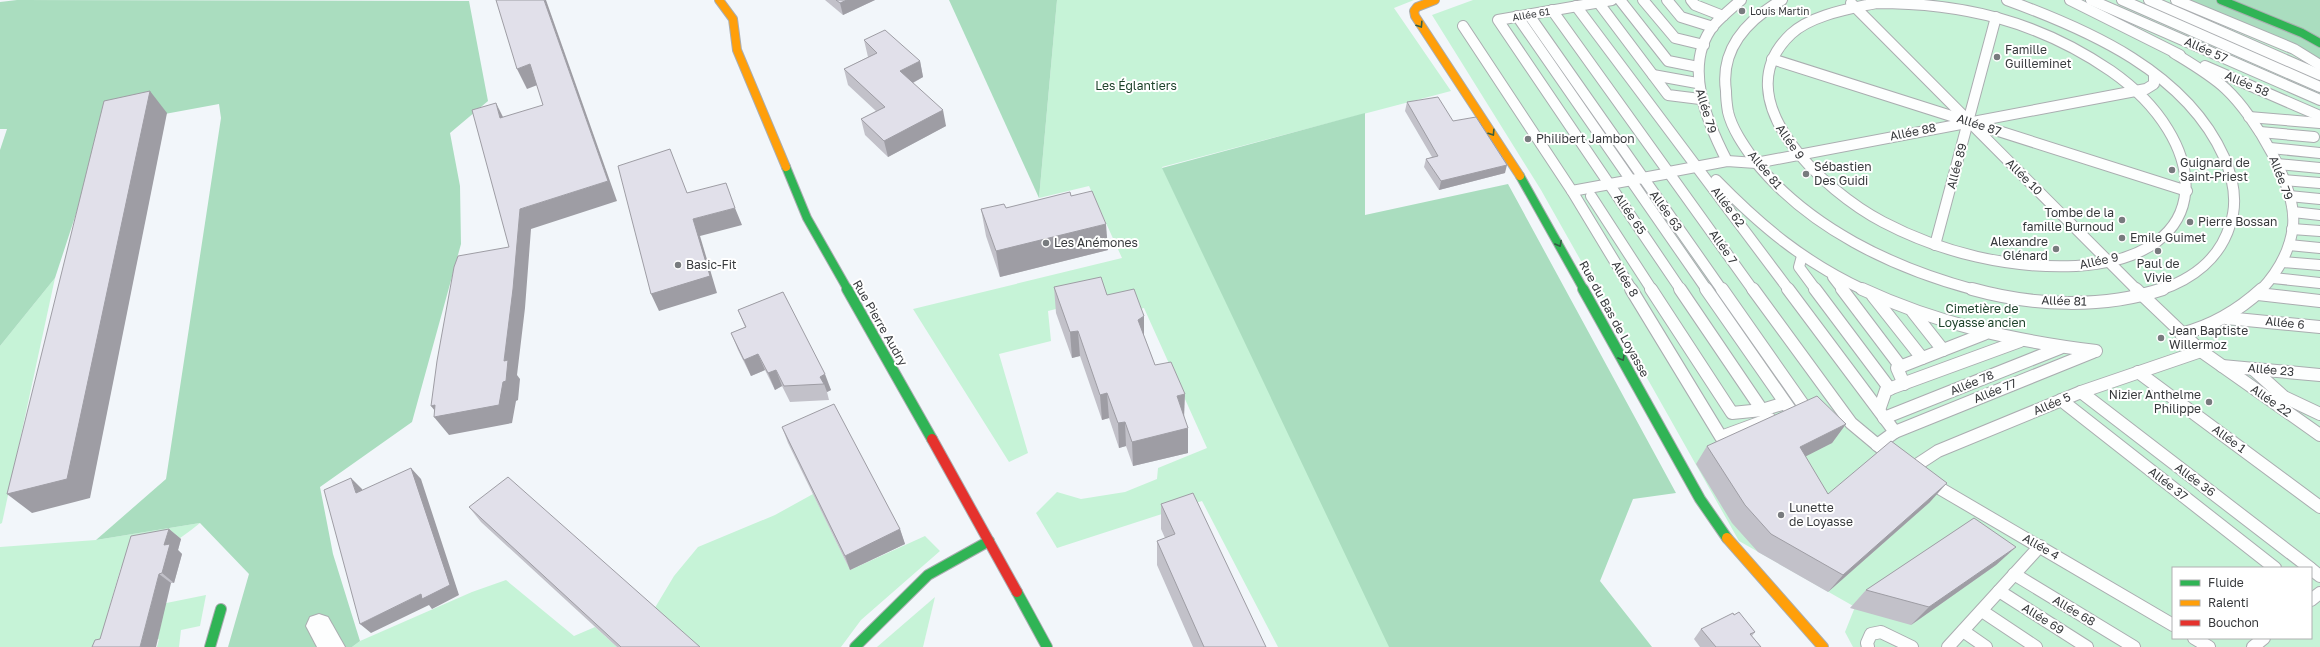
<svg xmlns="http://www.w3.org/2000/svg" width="2320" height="647" viewBox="0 0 2320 647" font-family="'Golos Text',sans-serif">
  <rect width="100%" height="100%" fill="#f2f6fa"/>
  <!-- green -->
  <g fill="#c6f3d7" fill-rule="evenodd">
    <path d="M1057,0H1414L1394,8L1451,91L1162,167L1390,647H1278L1202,501L1057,548L1036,513L1057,492L1081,499L1125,492L1157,479L1158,468L1207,448L1144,308L1116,314L1108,296L1048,311L1051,341L999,354L1028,453L1009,462L913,309L1122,258L1089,186L1039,198Z"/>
    <path d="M1473,0H2184L2320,61V647H1853L1845,632L1855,607L1739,541L1541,190L1432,15ZM2173,568H2311V638H2173Z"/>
    <path d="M55,278L2,523L0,524V346Z"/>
    <path d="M813,494L850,570L925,536L940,551L861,620L841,647H694L653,611L674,576L698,547L775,515Z"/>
    <path d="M200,523C177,542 149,559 121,567L107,615L206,595L200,626L181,630L179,647H157L159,639L117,647H0V547L96,540Z"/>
    <path d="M506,580L574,636L595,627L617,647H352L360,641L472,592Z"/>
    <path d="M935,597L923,647H877Z"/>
  </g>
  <!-- forest -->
  <g fill="#aaddbf">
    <path d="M17,0L469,1L488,101L450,133L460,186L461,244L412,422L320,487L333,554L360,641L352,647H228L249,574L200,523L96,540L166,479L221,118L219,104L105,125L55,278L0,346V150L7,129H0V2Z"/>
    <path d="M949,0H1057L1039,198Z"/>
    <path d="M2184,0H2320V61Z"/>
    <path d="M1365,113V215L1508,184L1676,493L1633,499L1600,581L1652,647H1389L1162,168Z"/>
  </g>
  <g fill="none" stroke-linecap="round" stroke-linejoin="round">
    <defs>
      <g id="lane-far1">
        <path d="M1612,0L1498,20L1681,290"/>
        <path d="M1620,0L1668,61L1698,67"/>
        <path d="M1643,0L1675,38L1704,45"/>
        <path d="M1667,0L1681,17L1713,27"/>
        <path d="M1691,0L1695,5L1723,16"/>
        <path d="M1782,0C1747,20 1720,49 1726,91C1726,98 1727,106 1728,112C1732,129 1744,146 1754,160C1808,228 1893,268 1975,290"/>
        <path d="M2007,0C2089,30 2186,72 2224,157C2233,178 2238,203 2230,225C2220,258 2193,279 2160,290"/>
        <path d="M2070,0L2180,55"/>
        <path d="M2091,0L2320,100"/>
        <path d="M2122,0L2320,87"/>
        <path d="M2149,0L2320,75"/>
        <path d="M2176,0L2294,49L2320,65"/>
        <path d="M1598,2L1668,95L1700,99"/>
        <path d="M1851,3L2137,290"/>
        <path d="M1876,3C1963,3 2038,21 2111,71C2210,140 2222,257 2076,266C2010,269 1942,253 1883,222C1827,193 1721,100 1791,34C1811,15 1849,9 1876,3Z"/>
        <path d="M1576,6L1789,290"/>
        <path d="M1552,10L1753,290"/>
        <path d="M1529,15L1722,290"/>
        <path d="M1517,16L1707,290"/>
        <path d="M1463,26L1572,191L1632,290"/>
        <path d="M2174,53C2192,64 2211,75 2226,89C2255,116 2297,187 2293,226C2290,251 2278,272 2261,290"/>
        <path d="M1772,59L2187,191"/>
        <path d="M2205,66L2320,116"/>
        <path d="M1653,75L1697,83"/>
        <path d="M2249,117L2320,123"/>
        <path d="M2260,132L2314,137"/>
        <path d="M2270,148L2320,153"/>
        <path d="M1727,161C1707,122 1682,65 1714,25C1722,16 1732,8 1741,0"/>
        <path d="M2277,164L2320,168"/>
        <path d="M1669,172L1727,161L1756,163L2146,89L2154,84V75"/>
        <path d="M1716,180C1762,227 1804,262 1864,290"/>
        <path d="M2283,180L2320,183"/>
        <path d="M1572,191L1670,173"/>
        <path d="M1591,196L1652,290"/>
        <path d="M2289,196L2320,199"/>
        <path d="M2293,212L2320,215"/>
        <path d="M2292,229L2320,231"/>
        <path d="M1935,245L1996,17"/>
        <path d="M2289,245L2320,248"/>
        <path d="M1802,256L1799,267L1816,290"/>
        <path d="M2282,262L2320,265"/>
        <path d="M1833,277L1843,290"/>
        <path d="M2273,278L2320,283"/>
      </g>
      <g id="lane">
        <path d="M1631,289L1721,437L1770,419"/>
        <path d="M1651,289L1732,413L1762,410L1785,403"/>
        <path d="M1680,289L1762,410"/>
        <path d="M1706,289L1791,411"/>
        <path d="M1722,289L1804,406"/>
        <path d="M1753,289L1851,423L1893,458"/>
        <path d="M1788,289L1895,432L1877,445"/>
        <path d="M1815,289L1890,389"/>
        <path d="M1842,289L1901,367"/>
        <path d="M1862,289C1937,324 2015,341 2096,351"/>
        <path d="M1972,289C2033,306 2102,309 2163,289"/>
        <path d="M2136,289L2201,351L2320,435"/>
        <path d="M2258,294L2320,301"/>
        <path d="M1873,296L1922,358"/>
        <path d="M1913,312L1943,350"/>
        <path d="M2226,318L2320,327"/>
        <path d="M2181,334C2213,326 2238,311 2262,289"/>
        <path d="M2222,366L2320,375"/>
        <path d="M2253,369L2284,397L2320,414"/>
        <path d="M2138,372L2320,507"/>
        <path d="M1904,384L1897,368L1984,334"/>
        <path d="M2081,392L2310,568"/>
        <path d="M2061,400L2275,568"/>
        <path d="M1879,410L1886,390L2020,341"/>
        <path d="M1884,418L2060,348"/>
        <path d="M1895,432L2093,352"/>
        <path d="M1909,470L1938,451L2081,392L2201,351"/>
        <path d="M1929,482L2173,625"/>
        <path d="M2311,569L2320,576"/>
        <path d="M2014,574L2134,647"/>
        <path d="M1999,591L2087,647"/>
        <path d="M2311,600L2320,593"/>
        <path d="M1982,611L2036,647"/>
        <path d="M1963,631L1986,647"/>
        <path d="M2194,638L2209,647"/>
        <path d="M1868,647L1867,643L1871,634L1881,632L1912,647"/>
        <path d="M1948,647L2040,546"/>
        <path d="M2253,647L2264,638"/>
      </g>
      <path id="street" d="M319,614L328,617L345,647H317L306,626L310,617Z"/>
      <g id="fast-far1">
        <path d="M2221,0L2302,33L2320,43"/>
        <path d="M786,167L807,218L848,290"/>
        <path d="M1520,176L1584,290"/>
      </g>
      <g id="fast">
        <path d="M847,289L932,439"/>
        <path d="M1583,289L1700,499L1727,538"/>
        <path d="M1017,592L1047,647"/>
        <path d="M210,647L221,609"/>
        <path d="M855,647L928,575L989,541"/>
      </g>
      <g id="slow-far1">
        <path d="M719,0L733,19L737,50L786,167"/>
        <path d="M1435,0L1417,7L1414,11L1415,16L1520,176"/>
      </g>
      <path id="slow" d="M1727,538L1823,647"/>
      <path id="jam" d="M932,439L1017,592"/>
    </defs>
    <!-- lane-far1 casing -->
    <use href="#lane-far1" stroke="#aaadb0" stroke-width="12"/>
    <!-- lane casing -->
    <use href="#lane" stroke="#aaadb0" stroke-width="14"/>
    <!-- street casing -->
    <use href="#street" stroke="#aaadb0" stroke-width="2"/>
    <!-- fast-far1 casing -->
    <use href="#fast-far1" stroke="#aaadb0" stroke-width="10"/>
    <!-- fast casing -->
    <use href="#fast" stroke="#aaadb0" stroke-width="12"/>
    <!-- slow-far1 casing -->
    <use href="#slow-far1" stroke="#aaadb0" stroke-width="10"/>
    <!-- slow casing -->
    <use href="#slow" stroke="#aaadb0" stroke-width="12"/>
    <!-- jam casing -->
    <use href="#jam" stroke="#aaadb0" stroke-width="12"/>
    <!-- lane-far1 -->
    <use href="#lane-far1" stroke="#fdfefe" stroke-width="10"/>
    <!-- lane -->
    <use href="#lane" stroke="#fdfefe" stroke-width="12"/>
    <!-- street -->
    <use href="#street" fill="#fdfefe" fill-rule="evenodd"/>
    <!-- fast-far1 -->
    <use href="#fast-far1" stroke="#30b455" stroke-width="8"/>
    <!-- fast -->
    <use href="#fast" stroke="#30b455" stroke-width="10"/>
    <!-- slow-far1 -->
    <use href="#slow-far1" stroke="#ff9f0a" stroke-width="8"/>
    <!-- slow -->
    <use href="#slow" stroke="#ff9f0a" stroke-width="10"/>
    <!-- jam -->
    <use href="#jam" stroke="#e5322d" stroke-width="10"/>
  </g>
  <!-- wall -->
  <g fill="#c2c1c9">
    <path d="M825,0H875L843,15Z"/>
    <path d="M864,40L920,61L923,77L913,83L946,126L888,157L865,135L861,119L876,111L848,85L844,69L868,57Z"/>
    <path d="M1407,102L1453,121L1505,173L1439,190L1424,167L1426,159L1432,157L1405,111Z"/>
    <path d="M1071,196L1108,250L1000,277L986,236L981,209L1006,208Z"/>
    <path d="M1054,287L1107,295L1144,316V336L1155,365L1184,417L1188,453L1133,466L1126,446L1119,448L1109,418L1102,420L1080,356L1072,358L1056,313Z"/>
    <path d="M783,292L831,390L827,392L829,400L790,402L782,386L775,390L765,370L751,376L738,350L731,333L745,327L738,310Z"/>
    <path d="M1846,424L1832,443L1805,456L1828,494L1930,502L1828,592L1758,552L1732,523L1696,464L1707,446Z"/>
    <path d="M782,427L900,529L905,544L850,570L788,443Z"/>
    <path d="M1161,504L1266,647H1193L1157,565V541L1165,538L1161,529Z"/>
    <path d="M469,507L700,647H617L481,522Z"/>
    <path d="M169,529L181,539L178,550L182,554L174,583H171L100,639Z"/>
    <path d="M2016,547L1996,565L1911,625L1850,608L1866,590Z"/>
    <path d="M1734,615L1755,632L1752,636L1761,647H1700L1694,639L1701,629Z"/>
  </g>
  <!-- shaded-wall -->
  <g fill="#9e9da4">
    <path d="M544,0H546L617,201L531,229L525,308L517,375L520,379L518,400L516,401L512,423L449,435L434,417L439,416L431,406L435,405L504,361L520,209L608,181Z"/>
    <path d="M847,0H875L843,15L840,3Z"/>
    <path d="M920,61L923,77L903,88L900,71Z"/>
    <path d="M530,64L540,84L527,89L517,69Z"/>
    <path d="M150,91L167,113L90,498L32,513L7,494Z"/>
    <path d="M496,103L506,123L500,118Z"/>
    <path d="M943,110L946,126L888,157L884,141Z"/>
    <path d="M1507,165L1505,173L1439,190L1441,181Z"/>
    <path d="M735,208L742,225L700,236L717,293L659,311L651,294L693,219Z"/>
    <path d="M1106,224L1108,250L1000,277L996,251Z"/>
    <path d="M1144,316V341L1138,320Z"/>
    <path d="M1078,331L1080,356L1072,358L1070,332Z"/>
    <path d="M758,354L765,370L751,376L744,360Z"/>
    <path d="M776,370L782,386L775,390L768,373Z"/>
    <path d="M825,374L831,390L827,392L824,384L820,377Z"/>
    <path d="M1107,393L1109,418L1102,420L1100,395Z"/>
    <path d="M1185,394L1184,419L1177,396Z"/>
    <path d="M1125,422L1126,446L1119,448L1118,423Z"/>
    <path d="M1846,424L1832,443L1787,466L1800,447Z"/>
    <path d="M1188,428V453L1133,466L1132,442Z"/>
    <path d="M411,468L421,479L459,595L432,609L429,605L371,633L360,624L421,594Z"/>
    <path d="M351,478L362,489L366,504L356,493Z"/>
    <path d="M1947,483L1930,502L1828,592L1843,575Z"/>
    <path d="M169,529L181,539L178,550L182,554L174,583L162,573L164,545Z"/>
    <path d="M900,529L905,544L850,570L845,556Z"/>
    <path d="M2016,547L1996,565L1911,625L1929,607Z"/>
    <path d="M159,574L171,583L156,647H140Z"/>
  </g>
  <!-- building -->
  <g fill="#e1e0ea" stroke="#9e9da4">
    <path d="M496,0H544L608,181L520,209L513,289L504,361L508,360L506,381L503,382L499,405L434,417L435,405L431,406L437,361L454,267L458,256L509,247L472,110L496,103L500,118L543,105L530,64L517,69Z"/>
    <path d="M836,0H847L840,3Z"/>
    <path d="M885,30L920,61L900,71L943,110L884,141L861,119L885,107L844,69L877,53L864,40Z"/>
    <path d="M150,91L67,479L7,494L104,101Z"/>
    <path d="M1438,97L1453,121L1476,117L1507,165L1441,181L1426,159L1438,156L1407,102Z"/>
    <path d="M670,149L687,193L726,183L735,208L693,219L710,276L651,294L618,166Z"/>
    <path d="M1092,191L1106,224L996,251L981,209L1004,204L1006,208L1070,192L1071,196Z"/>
    <path d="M1101,277L1107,295L1134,289L1144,316L1138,320L1155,365L1171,362L1185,394L1177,396L1188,428L1132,442L1125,422L1118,423L1107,393L1100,395L1078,331L1070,332L1054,287Z"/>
    <path d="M783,292L825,374L820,377L824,384L784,386L776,370L768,373L758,354L744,360L731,333L746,327L738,310Z"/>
    <path d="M1817,396L1846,424L1800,447L1828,494L1891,441L1947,483L1843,575L1771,534L1745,505L1707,446Z"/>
    <path d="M834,404L900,529L845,556L782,427Z"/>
    <path d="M411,468L450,585L422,599L421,594L360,624L324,490L351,478L356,493Z"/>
    <path d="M508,477L700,647H621L469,507Z"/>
    <path d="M1193,493L1266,647H1204L1157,541L1175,534L1161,504Z"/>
    <path d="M1974,518L2016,547L1929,607L1866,590Z"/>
    <path d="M169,529L164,545L170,544L162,573L159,574L140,647H92L95,640L100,639L131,536Z"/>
    <path d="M1739,612L1755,632L1750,634L1761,647H1716L1701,629L1733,613L1734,615Z"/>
  </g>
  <!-- one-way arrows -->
  <defs><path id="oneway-chevron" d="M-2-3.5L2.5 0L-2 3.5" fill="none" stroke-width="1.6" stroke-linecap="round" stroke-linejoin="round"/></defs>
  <g stroke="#355e44">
    <use href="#oneway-chevron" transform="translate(1420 25) rotate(57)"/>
    <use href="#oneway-chevron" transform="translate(1492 133) rotate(57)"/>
    <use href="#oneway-chevron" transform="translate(1559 244) rotate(61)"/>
    <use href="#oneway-chevron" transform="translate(1622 358) rotate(61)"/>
  </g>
  <!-- markers -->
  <g fill="#787b7e" stroke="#fff" stroke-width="1.5">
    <circle cx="1742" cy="11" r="4"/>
    <circle cx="1997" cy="57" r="4"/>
    <circle cx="1528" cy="139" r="4"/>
    <circle cx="2172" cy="170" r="4"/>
    <circle cx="1806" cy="174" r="4"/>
    <circle cx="2122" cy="220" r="4"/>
    <circle cx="2190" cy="222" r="4"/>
    <circle cx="2122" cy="238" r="4"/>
    <circle cx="1046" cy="243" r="4"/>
    <circle cx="2056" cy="249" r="4"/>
    <circle cx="2158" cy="251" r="4"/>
    <circle cx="678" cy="265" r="4"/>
    <circle cx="2161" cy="338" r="4"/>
    <circle cx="2209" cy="402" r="4"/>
    <circle cx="1781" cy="515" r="4"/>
  </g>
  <g text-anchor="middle" stroke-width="4" stroke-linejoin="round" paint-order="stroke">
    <!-- far-poi labels -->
    <g font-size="10" fill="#37393c" stroke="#fff" text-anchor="start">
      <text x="1750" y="15">Louis Martin</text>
    </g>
    <!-- far-street labels -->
    <g font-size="10" fill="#37393c" stroke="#fff">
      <text transform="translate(1531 14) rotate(-10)" y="4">Allée 61</text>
    </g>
    <!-- poi labels -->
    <g font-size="12" fill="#37393c" stroke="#fff" text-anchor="start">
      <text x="2005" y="54">Famille<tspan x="2005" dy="14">Guilleminet</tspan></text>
      <text x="1536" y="143">Philibert Jambon</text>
      <text x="2180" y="167">Guignard de<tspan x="2180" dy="14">Saint-Priest</tspan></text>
      <text x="1814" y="171">Sébastien<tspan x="1814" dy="14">Des Guidi</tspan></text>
      <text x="2114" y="217" text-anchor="end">Tombe de la<tspan x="2114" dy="14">famille Burnoud</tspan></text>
      <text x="2198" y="226">Pierre Bossan</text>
      <text x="2130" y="242">Emile Guimet</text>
      <text x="2048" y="246" text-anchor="end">Alexandre<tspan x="2048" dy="14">Glénard</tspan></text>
      <text x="1054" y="247">Les Anémones</text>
      <text x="2158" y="268" text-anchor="middle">Paul de<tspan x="2158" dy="14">Vivie</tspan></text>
      <text x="686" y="269">Basic-Fit</text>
      <text x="2169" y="335">Jean Baptiste<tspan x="2169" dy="14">Willermoz</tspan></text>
      <text x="2201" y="399" text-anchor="end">Nizier Anthelme<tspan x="2201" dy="14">Philippe</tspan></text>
      <text x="1789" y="512">Lunette<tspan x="1789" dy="14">de Loyasse</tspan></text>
    </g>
    <!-- street labels -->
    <g font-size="12" fill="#37393c" stroke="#fff">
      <text transform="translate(2206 50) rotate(24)" y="4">Allée 57</text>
      <text transform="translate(2247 84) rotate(23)" y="4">Allée 58</text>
      <text transform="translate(1706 111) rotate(73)" y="4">Allée 79</text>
      <text transform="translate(1979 125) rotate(18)" y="4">Allée 87</text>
      <text transform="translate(1913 132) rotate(-11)" y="4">Allée 88</text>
      <text transform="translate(1790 142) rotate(55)" y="4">Allée 9</text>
      <text transform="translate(1957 166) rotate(-75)" y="4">Allée 89</text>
      <text transform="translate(1765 170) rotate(50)" y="4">Allée 81</text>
      <text transform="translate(2024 177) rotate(45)" y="4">Allée 10</text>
      <text transform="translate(2281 178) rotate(69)" y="4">Allée 79</text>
      <text transform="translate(1728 207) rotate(53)" y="4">Allée 62</text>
      <text transform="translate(1666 211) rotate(55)" y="4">Allée 63</text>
      <text transform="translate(1630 214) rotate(56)" y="4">Allée 65</text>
      <text transform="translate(1723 247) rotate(55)" y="4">Allée 7</text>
      <text transform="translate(2099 261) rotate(-12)" y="4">Allée 9</text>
      <text transform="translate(1625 279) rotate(59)" y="4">Allée 8</text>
      <text transform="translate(2064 301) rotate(2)" y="4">Allée 81</text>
      <text transform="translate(1614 319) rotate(61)" y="4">Rue du Bas de Loyasse</text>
      <text transform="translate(880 323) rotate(60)" y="4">Rue Pierre Audry</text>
      <text transform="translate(2285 323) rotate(6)" y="4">Allée 6</text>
      <text transform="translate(2271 370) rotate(5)" y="4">Allée 23</text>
      <text transform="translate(1972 383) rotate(-22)" y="4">Allée 78</text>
      <text transform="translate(1995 391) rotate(-22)" y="4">Allée 77</text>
      <text transform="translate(2271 401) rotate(35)" y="4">Allée 22</text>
      <text transform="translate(2052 404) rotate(-23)" y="4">Allée 5</text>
      <text transform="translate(2229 439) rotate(36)" y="4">Allée 1</text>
      <text transform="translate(2195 480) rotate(37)" y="4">Allée 36</text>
      <text transform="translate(2168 484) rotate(38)" y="4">Allée 37</text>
      <text transform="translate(2041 547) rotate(30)" y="4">Allée 4</text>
      <text transform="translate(2074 611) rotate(31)" y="4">Allée 68</text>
      <text transform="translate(2043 619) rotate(32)" y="4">Allée 69</text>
    </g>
    <!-- park labels -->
    <g font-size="12" fill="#1d422a" stroke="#fff">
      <text x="1136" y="90">Les Églantiers</text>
      <text x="1982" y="313">Cimetière de<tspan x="1982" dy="14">Loyasse ancien</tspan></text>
    </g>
  </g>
  <!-- legend -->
  <rect x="2172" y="567" width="140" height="72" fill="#ffffff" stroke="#afb0b1"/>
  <rect x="2180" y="580" width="20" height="6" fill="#30b455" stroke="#afb0b1"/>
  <text x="2208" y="587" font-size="12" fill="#37393c">Fluide</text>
  <rect x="2180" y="600" width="20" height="6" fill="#ff9f0a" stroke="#afb0b1"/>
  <text x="2208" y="607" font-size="12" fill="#37393c">Ralenti</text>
  <rect x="2180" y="620" width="20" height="6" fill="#e5322d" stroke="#afb0b1"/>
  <text x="2208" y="627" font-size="12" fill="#37393c">Bouchon</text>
</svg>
